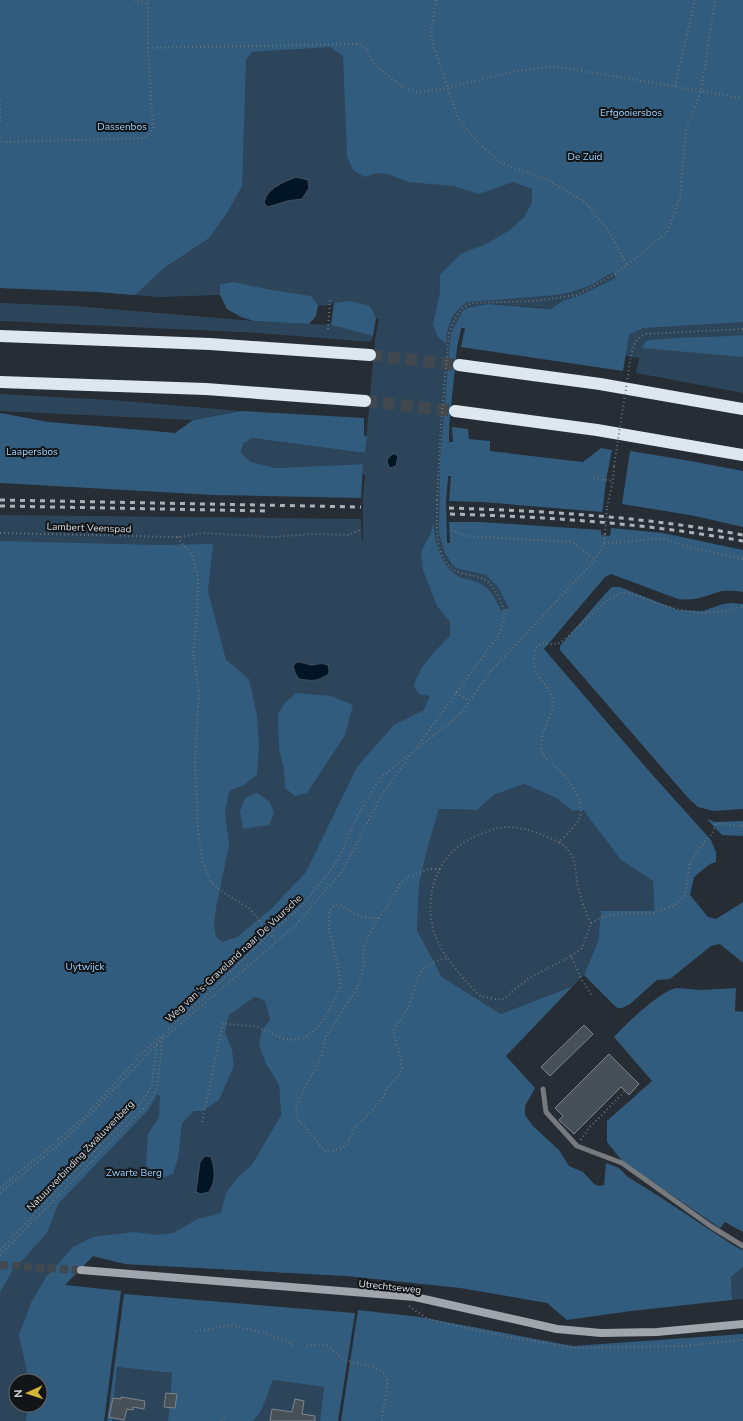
<svg xmlns="http://www.w3.org/2000/svg" width="743" height="1421" viewBox="0 0 743 1421" font-family="'Nunito Sans',sans-serif">
  <rect width="100%" height="100%" fill="#262d34"/>
  <!-- green -->
  <g fill="#2d455a" fill-rule="evenodd">
    <path d="M0,0H743V393L636,373L639,358L626,356L613,349L579,312L535,307L488,304L471,307L463,310L454,327L461,328L457,347L449,426V442H453L451,476H448L446,501L447,543L565,551L236,1010L255,997L265,1001L270,1021L262,1030L265,1062L279,1085L281,1115L251,1166L346,1276L125,1264L93,1256L65,1285L121,1291L104,1421H0V515L361,519L362,541H363V498L365,475H363V464L275,468L206,480L0,413L48,422L175,433L253,438L365,453L375,339L379,319L376,318L369,306L334,303L324,306L318,305L310,296L220,285V295L159,297L98,292L0,288ZM228,1019L225,1033L173,1080ZM16,1381H40V1405H16Z"/>
    <path d="M0,303L74,306L254,321L331,325L373,336L371,342L259,333L0,321Z"/>
    <path d="M0,394L112,400L241,411L192,420L0,411Z"/>
    <path d="M524,784L556,798L573,811L583,810L621,860L653,881L654,911H601L598,941L584,975L573,986L501,1014L442,977L417,930L419,885L427,850L439,809L477,810L494,795Z"/>
    <path d="M743,1267V1299L732,1300L731,1277Z"/>
    <path d="M117,1367L172,1373L168,1421H112Z"/>
    <path d="M273,1380L324,1387L320,1421H253L256,1418Z"/>
  </g>
  <!-- forest -->
  <g fill="#315c7e">
    <path d="M0,0H743V322L643,328L629,335L623,371L461,347L465,328H461L457,347L449,426V442H453L452,427L468,429L469,439L490,441V451L583,462L601,448L612,450L606,480L603,507L602,512L482,502L449,501L451,476H448L446,501L447,543H450L449,522H480L601,530V535L610,536L611,528L663,533L743,550V592C735,591 726,590 718,592C703,597 695,601 678,599L611,574L605,577L544,649L649,771L711,840L716,852V862L710,864L694,877L690,895L708,917L716,919L743,902V963L720,944L711,946L670,979L657,980L630,1004L622,1008H617L584,975L598,941L601,911H654L653,881L621,860L583,810L573,811L556,798L524,784L494,795L477,810L439,809L427,850L419,885L417,930L442,977L501,1014L573,986L506,1056L535,1088L525,1106V1115L533,1126L559,1150L569,1166L583,1172L594,1184L599,1186L604,1185L606,1163L619,1168L628,1177L657,1195L736,1247L743,1250V1267L731,1277L732,1300L631,1311L567,1320L547,1303L460,1288L346,1276L125,1264L93,1256L65,1285L121,1291L104,1421H26L28,1405H40V1381H29L19,1335L31,1303L46,1277L73,1247L93,1237L134,1232L158,1235L173,1233L198,1219L221,1213L226,1193L238,1177L251,1166L281,1115L279,1085L265,1062L259,1044L262,1030L270,1020L265,1001L255,997L229,1015L225,1033L232,1049L234,1066L219,1100L202,1111H194L182,1123L178,1158L173,1174L158,1180L146,1165L148,1134L159,1117L160,1096L157,1094L149,1109L58,1204L47,1233L11,1273L0,1292V541L159,545L213,544L208,591L226,660L249,679L257,715L259,747L257,775L244,785L229,791L225,813L229,845L216,908L214,924L216,937L222,942L237,937L270,910L306,872L357,767L394,725L424,710L430,696L419,694L414,686C419,666 436,650 450,636V622L437,606L423,570L421,552L431,533L433,523C435,541 440,564 456,575C460,578 468,579 473,581C489,585 495,597 501,611L509,608L498,587L486,575L456,568L452,564L445,553L439,534L440,461L451,333L463,310L471,307L488,304L551,309L563,301L581,295L616,278L613,272L591,285L572,292L557,295L467,302C451,313 448,324 446,343L438,337L433,325L440,292V275L461,254L488,243L510,230L524,217L532,203V189L513,182L479,194L454,186L408,182L388,174L376,173L365,177L353,170L347,156L343,56L330,47L252,52L246,60L242,186L227,213L209,238L164,268L135,295L98,292L0,288Z"/>
    <path d="M233,282L272,290L311,296L318,305L316,316L309,324L254,321L241,317L227,309L220,295V285Z"/>
    <path d="M350,301L370,306L376,318L373,336L331,325L334,303Z"/>
    <path d="M743,335V357L642,348L646,341C678,336 711,338 743,335Z"/>
    <path d="M241,411L364,418V436H367L365,453L253,438L243,443L241,453L251,462L275,468L363,464L361,498L214,495L0,483V413L48,422L175,433L193,420Z"/>
    <path d="M630,451L691,461L743,471V527L695,516L622,504Z"/>
    <path d="M612,587H620L678,610L703,611L723,604L732,603L743,604V809L713,811L698,807L689,799L560,650V646L605,594Z"/>
    <path d="M296,693L331,696L353,705L345,735L307,793L295,796L285,788L284,769L279,749L278,714L284,704Z"/>
    <path d="M257,793L270,802L274,813L269,825L243,829L240,811L245,798Z"/>
    <path d="M707,819L715,822L743,821V836L722,835Z"/>
    <path d="M677,988L701,990L736,988L735,1011L743,1012V1232L725,1222L720,1228L622,1161L607,1142V1121L652,1081L614,1037C625,1025 661,990 677,988Z"/>
    <path d="M124,1294L355,1313L338,1421H320L324,1387L273,1380C267,1394 264,1410 253,1421H168L172,1373L117,1367L112,1421H107Z"/>
    <path d="M358,1310L420,1317L573,1346L743,1334V1421H341Z"/>
  </g>
  <!-- water -->
  <g fill="#011526" stroke="#42515e">
    <path d="M296,177L308,180L309,188L302,199L287,201L268,207L264,203C267,188 282,183 296,177Z"/>
    <path d="M392,454H395L398,456L396,466L390,468L388,465L387,460Z"/>
    <path d="M297,662C302,662 306,664 311,665C318,665 319,662 328,665L329,669V674C316,682 313,681 299,679L295,673L293,666Z"/>
    <path d="M205,1156L211,1157C215,1169 216,1181 209,1192L201,1194L196,1192L200,1162Z"/>
  </g>
  <!-- building -->
  <g fill="#474f57" stroke="#7d868d">
    <path d="M584,1025L593,1034L550,1076L541,1067Z"/>
    <path d="M609,1054L639,1084L629,1095L621,1087L574,1134L559,1120L563,1116L555,1108Z"/>
    <path d="M166,1393L177,1394L175,1408L164,1407Z"/>
    <path d="M121,1397L145,1401L144,1409L133,1407V1410L127,1409L124,1420L109,1417L113,1398L121,1399Z"/>
    <path d="M295,1399L304,1401L302,1414L315,1416V1421H270L272,1409L292,1412Z"/>
  </g>
  <g fill="none" stroke-linecap="round" stroke-linejoin="round">
    <!-- secondary-tunnel -->
    <path stroke="#41484e" stroke-width="8" stroke-dasharray="8 4" stroke-linecap="butt" d="M0,1265L81,1270"/>
    <!-- motorway-tunnel -->
    <g stroke="#41484e" stroke-width="12" stroke-dasharray="12 6" stroke-linecap="butt">
      <path d="M370,355L459,365"/>
      <path d="M365,401L455,411"/>
    </g>
    <!-- path -->
    <g stroke="#6a7176" stroke-width="2" stroke-dasharray="1 3" stroke-linecap="butt">
      <path d="M134,0L148,4"/>
      <path d="M436,0L431,32L434,48L458,118L477,141L501,163L548,180L585,202L608,230L627,265"/>
      <path d="M148,48L357,44L366,48L374,65L404,88L419,92L447,88L512,72L552,66L743,98"/>
      <path d="M675,86L695,0"/>
      <path d="M0,100V123"/>
      <path d="M0,138L3,142L145,138L153,129L148,48V0"/>
      <path d="M328,329L330,299"/>
      <path d="M449,333L454,321L461,309L471,303L535,301L577,295L615,274L667,233L680,197L686,130L701,91L715,0"/>
      <path d="M631,356C634,345 634,339 646,334L743,329"/>
      <path d="M594,478L613,481"/>
      <path d="M437,500L441,425"/>
      <path d="M607,507L613,481L614,466"/>
      <path d="M451,530L467,536L572,542L595,560"/>
      <path d="M0,533L178,537L204,533L272,537L313,534L349,535L362,529"/>
      <path d="M178,537L181,543L192,554L198,578L197,616L193,655L199,691L195,763L198,829L202,861L211,882L224,893L249,908L276,941"/>
      <path d="M604,544L659,538L697,549L743,559"/>
      <path d="M456,692L469,701"/>
      <path d="M417,749L460,714L491,671L595,560L604,544L605,534"/>
      <path d="M559,842C543,835 528,828 510,827C499,826 486,832 476,836C441,851 425,888 432,924C435,942 447,958 458,972C464,978 474,992 481,996C487,998 496,999 502,1000L528,979L571,956L582,980L593,997"/>
      <path d="M440,869H429L409,876L400,884L387,907L375,923L363,949L364,965L358,987L326,1036L322,1055L296,1106V1114L299,1120L322,1148L327,1152L343,1148L348,1143L354,1128L375,1108L382,1100L388,1087L400,1074L402,1068L401,1059L393,1031C398,1022 405,1014 409,1005C420,979 414,966 447,958"/>
      <path d="M591,923L602,917L622,913H654L675,905L685,895L690,862L707,839L712,834L716,823L741,826L743,825"/>
      <path d="M571,956L582,948L591,923C585,911 581,899 578,887C574,866 578,856 559,842C565,836 576,826 579,819C587,804 570,781 560,771C554,765 547,762 543,754C535,733 557,715 552,698C550,689 543,683 538,675C534,669 532,655 536,649C537,646 541,644 543,643C553,645 557,645 565,639L606,601L623,592L631,594C671,608 701,621 743,606"/>
      <path d="M202,1122L223,1023L258,1027L284,1039L294,1040L306,1037L317,1028L326,1016L340,988L339,971L329,928V912L332,907L338,904C356,914 357,918 378,918"/>
      <path d="M581,1140L589,1128L624,1092"/>
      <path d="M0,1188L44,1152L80,1121L141,1054L204,998L270,933L300,908L323,880L339,858L356,819L380,778L410,754"/>
      <path d="M0,1193L54,1149L84,1121L157,1044L295,926L343,870L383,793L498,636C500,630 505,622 504,616C504,603 492,580 479,577C470,574 457,574 450,567C439,557 436,535 437,521"/>
      <path d="M0,1250L83,1163L121,1125L144,1099L152,1085L157,1044"/>
      <path d="M0,1255L148,1104L157,1088L163,1034"/>
      <path d="M409,1306L428,1319L452,1325L514,1338L576,1348L683,1346L743,1340"/>
      <path d="M196,1331L231,1325L264,1333L283,1340L296,1346"/>
      <path d="M307,1346C313,1345 320,1343 326,1345C333,1348 337,1357 345,1360C358,1365 381,1365 387,1378C390,1385 382,1411 382,1421"/>
      <path d="M221,1421L225,1417"/>
    </g>
    <!-- service -->
    <path stroke="#767a7e" stroke-width="5" d="M543,1089L546,1112L577,1146L622,1163L712,1227L743,1246"/>
    <!-- secondary -->
    <path stroke="#a0a6ac" stroke-width="8" d="M81,1270L415,1297L557,1329L601,1333L657,1332L743,1324"/>
    <!-- motorway -->
    <g stroke="#dde7f0" stroke-width="12">
      <path d="M0,336L210,344L370,355"/>
      <path d="M459,365L600,384L743,409"/>
      <path d="M0,382L206,389L365,401"/>
      <path d="M455,411L597,430L743,455"/>
    </g>
    <!-- rail -->
    <g stroke="#acb2b6" stroke-width="3" stroke-dasharray="5 5" stroke-linecap="butt">
      <path d="M0,500L361,507"/>
      <path d="M0,506L268,511"/>
      <path d="M449,508C548,511 646,517 743,535"/>
      <path d="M450,514C548,517 646,523 743,541"/>
    </g>
    <!-- path-bridge -->
    <g stroke="#6a7176" stroke-width="2" stroke-dasharray="1 3" stroke-linecap="butt">
      <path d="M441,425L449,333"/>
      <path d="M614,466L631,356"/>
      <path d="M437,521V500"/>
      <path d="M605,534L607,507"/>
    </g>
  </g>
  <g text-anchor="middle" stroke-width="4" stroke-linejoin="round" paint-order="stroke">
    <!-- park labels -->
    <g font-size="10" fill="#9dd1fe" stroke="#121518">
      <text x="631" y="116">Erfgooiersbos</text>
      <text x="122" y="130">Dassenbos</text>
      <text x="585" y="160">De Zuid</text>
      <text x="32" y="455">Laapersbos</text>
      <text x="85" y="970">Uytwijck</text>
      <text x="134" y="1176">Zwarte Berg</text>
    </g>
    <!-- street labels -->
    <g font-size="10" fill="#d9dee2" stroke="#121518">
      <text transform="translate(89 527) rotate(2)" y="4">Lambert Veenspad</text>
      <text transform="translate(233 958) rotate(-43)" y="4">Weg van 's-Graveland naar De Vuursche</text>
      <text transform="translate(80 1155) rotate(-46)" y="4">Natuurverbinding Zwaluwenberg</text>
      <text transform="translate(390 1286) rotate(6)" y="4">Utrechtseweg</text>
    </g>
  </g>
  <!-- north arrow -->
  <g transform="translate(28 1393) rotate(267)"><circle r="19" fill="#121518" stroke="#626569"/>
  <path d="M0-3L7 15L0 10L-7 15Z" fill="#d4b635"/>
  <text y="-6" font-size="11" font-weight="bold" text-anchor="middle" fill="#d9dee2">N</text>
  </g>
</svg>
